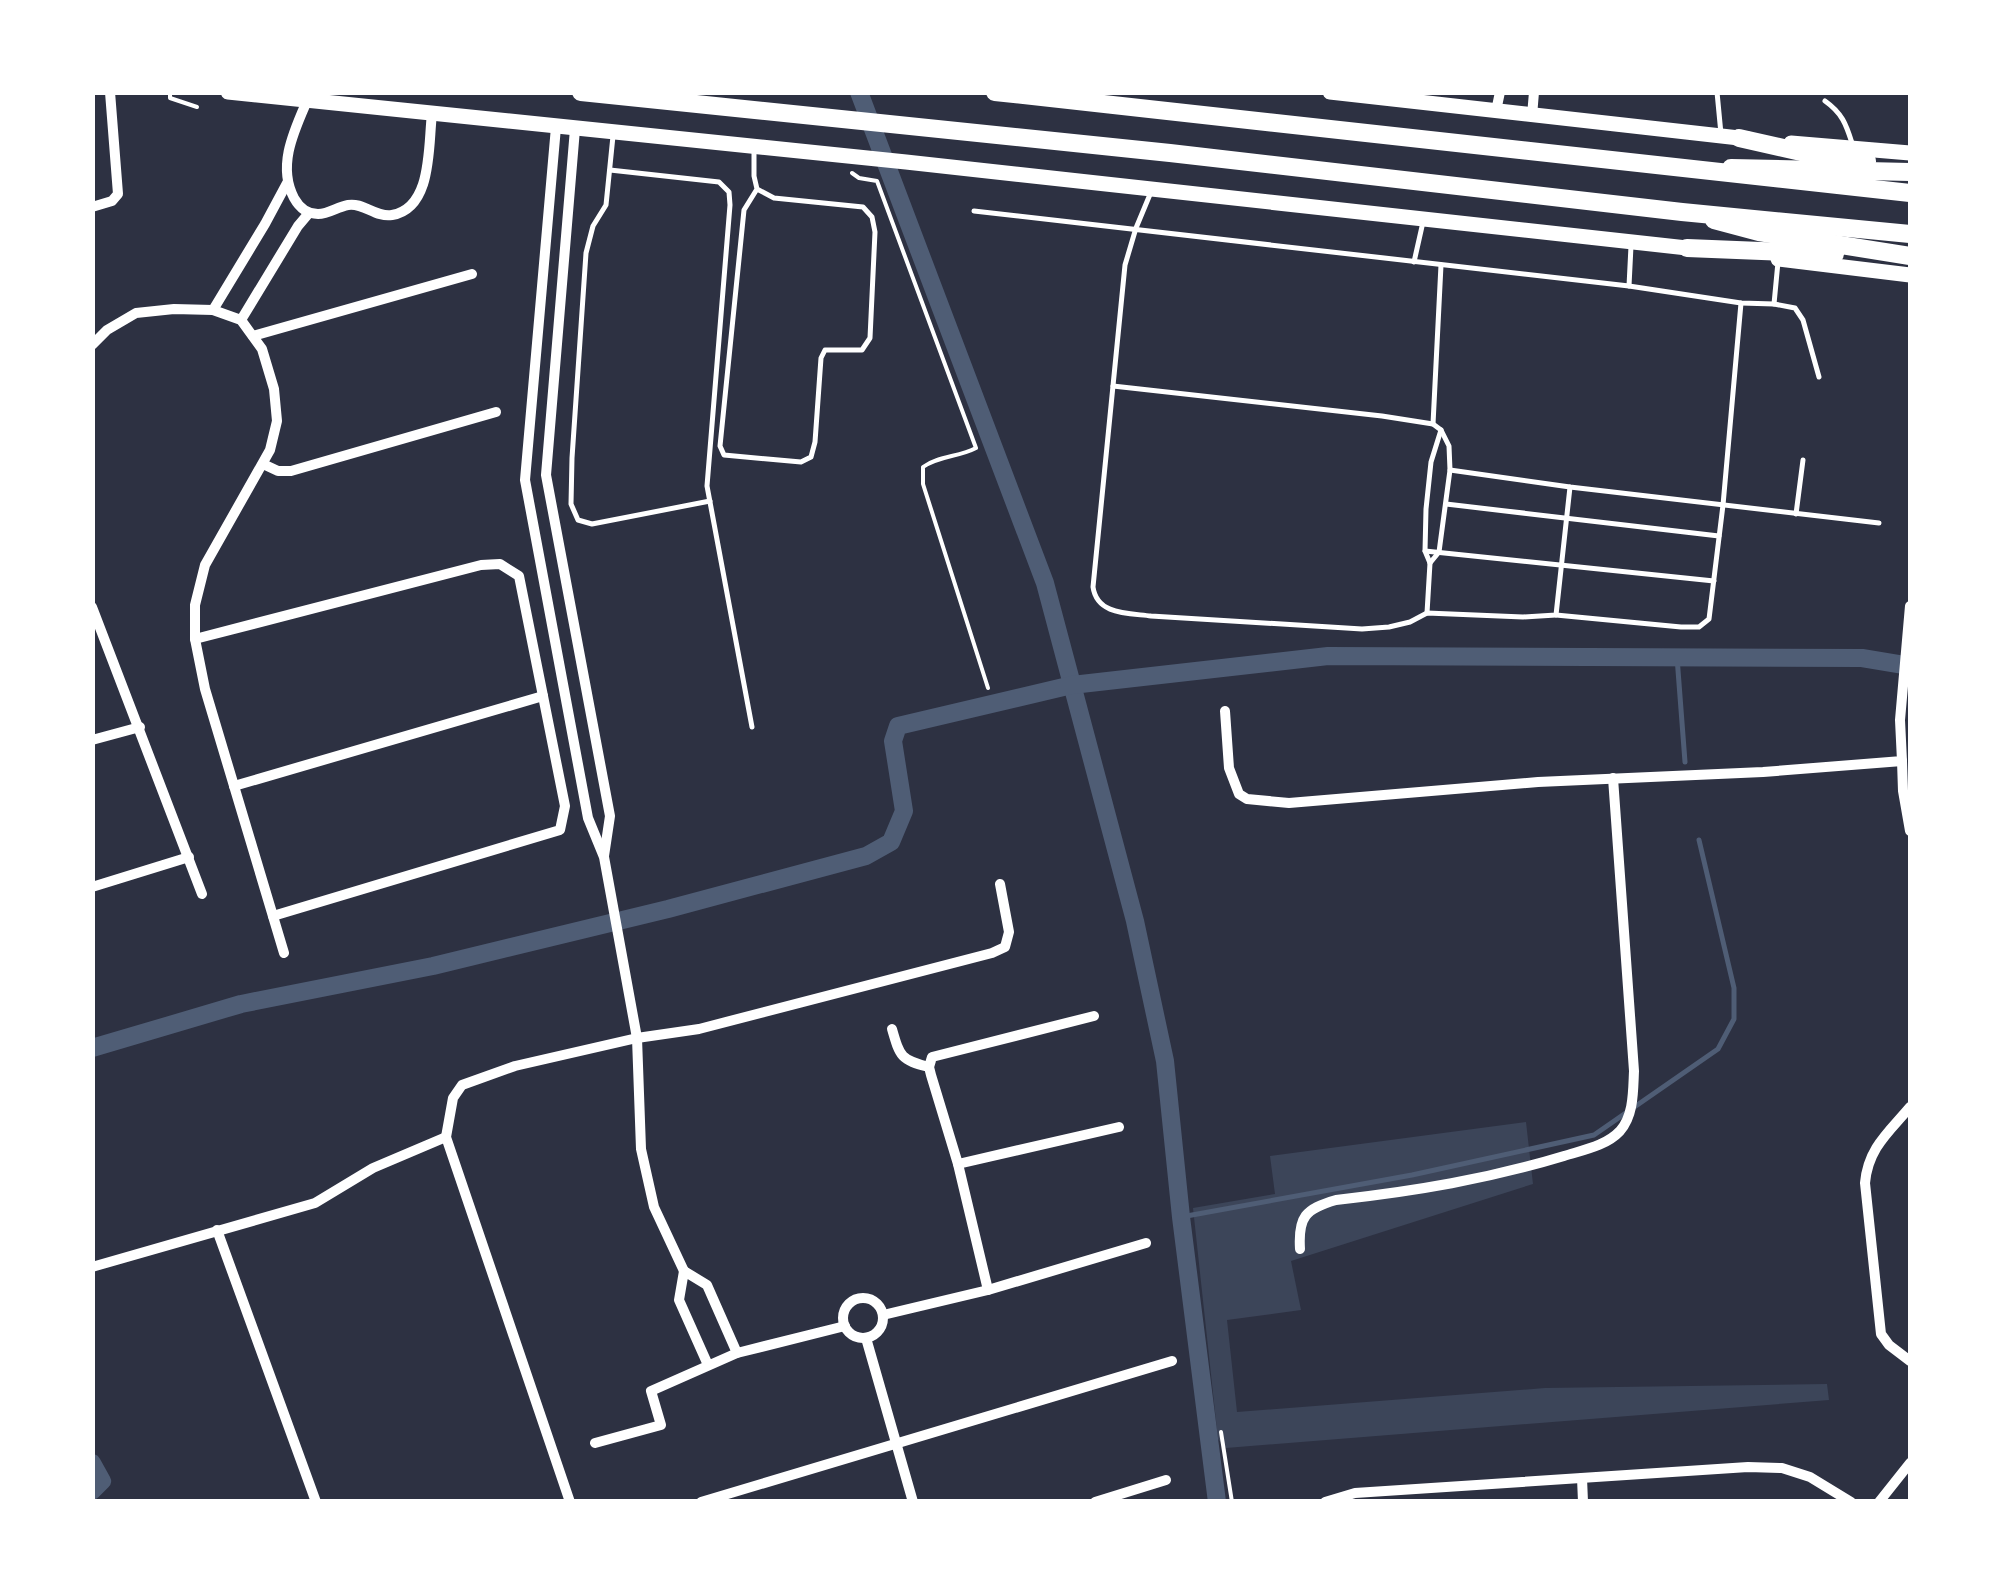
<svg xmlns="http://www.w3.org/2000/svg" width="2003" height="1594" viewBox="0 0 2003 1594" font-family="'Golos Text',sans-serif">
  <rect width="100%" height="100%" fill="#2d3142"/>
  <!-- green -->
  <path fill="#3c4559" d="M1526,1122L1533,1184L1291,1261L1301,1310L1227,1320L1237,1412L1545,1388L1827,1384L1829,1400L1226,1448L1218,1439L1193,1208L1275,1194L1270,1156Z"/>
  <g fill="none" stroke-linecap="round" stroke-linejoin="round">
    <!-- stream -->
    <g stroke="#4f5d75" stroke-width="5">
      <path d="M1677,657L1685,762"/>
      <path d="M1181,1217L1412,1175L1594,1135L1718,1049L1734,1019V988L1699,840"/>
    </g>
    <!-- canal -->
    <g stroke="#4f5d75" stroke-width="18">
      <path d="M859,92L1045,583L1135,921L1165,1061L1181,1217L1217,1502"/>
      <path d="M92,1048L241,1004L433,966L668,909L866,856L891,842L904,811L893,741L898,726L1072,685L1328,656L1862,658L1910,666"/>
      <path d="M92,1463L102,1481L92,1491"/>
    </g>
    <!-- path -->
    <g stroke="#fff" stroke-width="4">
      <path d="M170,92V98L197,107"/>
      <path d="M852,173L859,178L877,181L976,448C959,457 938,456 923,467V484L988,688"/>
      <path d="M1221,1432L1232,1502"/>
    </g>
    <!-- service -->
    <g stroke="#fff" stroke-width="5">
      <path d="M1717,92L1721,134"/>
      <path d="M1825,101C1842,113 1846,124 1852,143"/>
      <path d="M613,136L606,205L593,226L586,253L572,458L571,504L578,520L592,524L710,501"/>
      <path d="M754,150V176L757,189L774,198L863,207L872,217L875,232L870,338L862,350H825L821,358L815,442L811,457L801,462L724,455L720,446L744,210L757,189"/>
      <path d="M610,170L719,182L729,192L730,205L707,486L752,727"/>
      <path d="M1151,192L1136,228L1125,265L1093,587C1097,615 1128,613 1151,616L1362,629L1389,627L1410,622L1427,613L1523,617L1556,615L1570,487"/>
      <path d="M974,211L1629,286L1631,246"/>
      <path d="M1414,262L1423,222"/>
      <path d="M1629,286L1741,303L1774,304L1795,308L1803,320L1819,377"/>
      <path d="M1774,304L1778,262"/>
      <path d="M1113,386L1382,416L1433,424L1441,430L1449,446L1450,470L1439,552L1430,563"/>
      <path d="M1433,424L1441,265"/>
      <path d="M1450,470L1570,487L1879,523"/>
      <path d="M1446,504L1719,536"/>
      <path d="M1796,514L1803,460"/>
      <path d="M1425,551L1714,581"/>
      <path d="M1427,613L1430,563L1425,551L1426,509L1431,462L1441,430"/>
      <path d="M1556,615L1681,627H1699L1709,619L1723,505L1741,303"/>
    </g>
    <!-- minor -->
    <g stroke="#fff" stroke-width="10">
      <path d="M307,101C294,131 277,166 294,198C299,207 307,214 318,214C329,214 337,207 348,205C363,202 376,218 392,215C433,208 428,145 432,114"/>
      <path d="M1496,111L1500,92"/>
      <path d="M1532,116L1534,92"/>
      <path d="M556,127L525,480L588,818L604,857L637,1038L641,1149L654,1207L684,1271"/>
      <path d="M575,129L546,475L610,816L604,856"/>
      <path d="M92,207L112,201L118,194L110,92"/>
      <path d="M213,310L265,224L287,183"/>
      <path d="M241,320L298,226L309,213"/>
      <path d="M253,336L472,274"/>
      <path d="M92,345L107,330L136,313L174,309L213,310L241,320L262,349L274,389L277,421L270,450L205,565L195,605V639L205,689L284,953"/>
      <path d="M263,464L278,471H291L496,412"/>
      <path d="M92,607L202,894"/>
      <path d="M195,639L481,565L500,564L519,576L565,806L560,830L273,916"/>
      <path d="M1225,711L1229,768L1239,794L1247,799L1289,803L1538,782L1763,772L1902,761L1900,720L1910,606"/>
      <path d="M92,740L140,727"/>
      <path d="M1902,761L1903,791L1910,831"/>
      <path d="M234,786L543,696"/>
      <path d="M92,887L189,857"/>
      <path d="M892,1029C900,1057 901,1060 929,1067"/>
      <path d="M1910,1107C1889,1132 1868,1148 1865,1183L1881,1334L1889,1345L1910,1361"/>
      <path d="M958,1164L1119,1127"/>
      <path d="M217,1230L316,1502"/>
      <path d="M1300,1249C1298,1217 1305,1209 1336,1200C1416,1191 1488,1179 1564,1156C1583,1150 1606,1146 1620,1131C1634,1115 1633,1091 1634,1071L1613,778"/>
      <path d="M92,1267L315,1203L373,1168L446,1137"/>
      <path d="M988,1290L958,1164L931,1075L929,1067L932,1057L1094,1016"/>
      <circle cx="863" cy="1318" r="20"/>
      <path d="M883,1315L988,1290L1146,1243"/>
      <path d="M866,1338L913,1502"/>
      <path d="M708,1365L679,1300L684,1271L707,1285L737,1353"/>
      <path d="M595,1443L661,1425L651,1391L737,1353L845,1326"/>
      <path d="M1582,1478L1583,1502"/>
      <path d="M570,1502L446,1137L453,1098L462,1085L515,1066L637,1038L699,1029L992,953L1005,947L1009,932L1000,884"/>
      <path d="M701,1502L1172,1361"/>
      <path d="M1095,1502L1166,1480"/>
      <path d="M1325,1502L1355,1493L1748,1467L1782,1468L1810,1477L1851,1502"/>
      <path d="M1879,1502L1910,1463"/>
    </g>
    <!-- secondary -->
    <g stroke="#fff" stroke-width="15">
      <path d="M228,92L906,162L1696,249"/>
      <path d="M1330,92L1748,139"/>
      <path d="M1791,143L1910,153"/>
      <path d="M1778,259L1910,275"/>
    </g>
    <!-- primary -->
    <g stroke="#fff" stroke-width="18">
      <path d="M1739,138L1801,152L1867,161"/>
      <path d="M1731,168L1910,172"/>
      <path d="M1714,220L1759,232L1910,256"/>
      <path d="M1687,248L1835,254"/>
    </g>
    <!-- trunk -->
    <g stroke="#fff" stroke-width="18">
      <path d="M581,92L1170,153L1682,212L1910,234"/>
      <path d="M995,92L1910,193"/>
    </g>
  </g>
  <!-- border -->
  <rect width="2003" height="1594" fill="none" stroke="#ffffff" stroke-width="190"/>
</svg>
